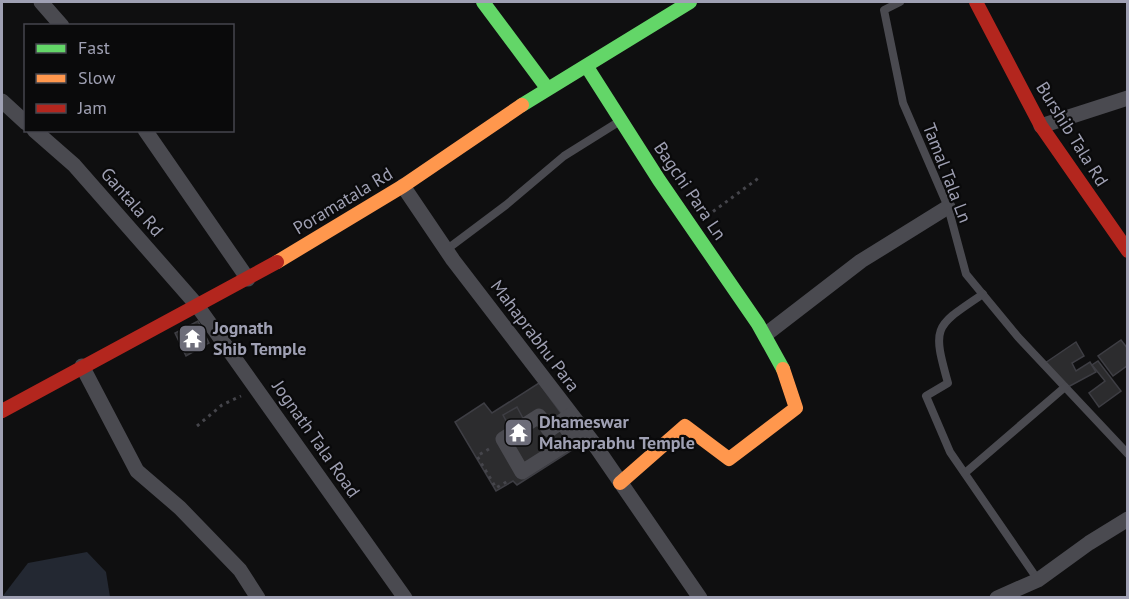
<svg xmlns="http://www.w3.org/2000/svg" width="1129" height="599" viewBox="0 0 1129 599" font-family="'PT Sans',sans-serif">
  <rect width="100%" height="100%" fill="#0f0f10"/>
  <!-- water -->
  <path fill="#232832" d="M87,552L106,572L110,597H2L28,563Z"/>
  <!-- building -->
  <g fill="#2c2c2e" stroke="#3e3e44" stroke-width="1.5">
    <path d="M198,321L209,343L186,356L175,333Z"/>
    <path d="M1121,340L1128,349V365L1113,376L1098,356Z"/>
    <path d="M1076,342L1084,356L1072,363L1076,371L1090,362L1096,372L1068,387L1045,363Z"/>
    <path d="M1098,361L1121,391L1099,407L1089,393L1105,381L1092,365Z"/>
    <path d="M539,383L583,443L517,485L513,481L496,491L455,422L484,403L492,413Z"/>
    <path d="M517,407L525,422L511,430L503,415Z"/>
  </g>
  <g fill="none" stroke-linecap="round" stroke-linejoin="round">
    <!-- path -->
    <g stroke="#45454b" stroke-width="3" stroke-dasharray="3 4.5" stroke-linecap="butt">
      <path d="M707,216L760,177"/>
      <path d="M197,426L222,405L241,396"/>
      <path d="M489,449L477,456L496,488L508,481"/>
    </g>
    <!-- lane -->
    <g stroke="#4a4a50" stroke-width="8">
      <path d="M900,2L884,10L903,103L948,207L966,274L1018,337L1128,454"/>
      <path d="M446,250L506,205L564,156L620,121"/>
      <path d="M983,294C934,327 932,326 948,383L926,396L950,452L1038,580"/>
      <path d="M965,473L1065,387"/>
    </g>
    <!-- street -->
    <g stroke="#4a4a50" stroke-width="15">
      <path d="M41,2L62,26"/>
      <path d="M2,101L26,123"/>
      <path d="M1041,126L1128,98"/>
      <path d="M34,130L74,165L196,304L405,598"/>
      <path d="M145,130L248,279"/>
      <path d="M403,186L453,260L592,441L700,598"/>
      <path d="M765,335L861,261L948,207"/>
      <path d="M82,366L137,471L180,508L240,570L258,598"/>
      <path d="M562,422L574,439L522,472L503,439L539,416L549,430L571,415"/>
      <path d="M997,598L1038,580L1089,543L1128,519"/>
    </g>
    <!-- fast -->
    <g stroke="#63d668" stroke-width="14">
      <path d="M483,2L547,88"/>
      <path d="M587,67L659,180L758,324L783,369"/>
      <path d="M522,105L690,2"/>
    </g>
    <!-- slow -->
    <g stroke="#ff974d" stroke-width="14">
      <path d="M277,262L403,186L522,105"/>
      <path d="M620,483L685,426L729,459L796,408L783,369"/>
    </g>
    <!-- jam -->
    <g stroke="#b3261e" stroke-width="14">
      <path d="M976,2L1041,126L1128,251"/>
      <path d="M2,411L277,262"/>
    </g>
  </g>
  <!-- icons -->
  <defs>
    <symbol id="temple-square" viewBox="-11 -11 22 22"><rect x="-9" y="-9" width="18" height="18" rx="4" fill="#6d6d7a" stroke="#0a0a0b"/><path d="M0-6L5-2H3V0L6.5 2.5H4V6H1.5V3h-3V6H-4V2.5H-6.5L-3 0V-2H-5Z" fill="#fff"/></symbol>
  </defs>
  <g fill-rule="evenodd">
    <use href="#temple-square" x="176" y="322" width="33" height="33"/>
    <use href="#temple-square" x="502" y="416" width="33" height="33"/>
  </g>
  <g text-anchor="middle" stroke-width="4.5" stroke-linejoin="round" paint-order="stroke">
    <!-- street labels -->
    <g font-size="18" fill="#9fa0b3" stroke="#0a0a0b">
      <text transform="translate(1072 134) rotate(58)" y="6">Burshib Tala Rd</text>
      <text transform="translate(947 173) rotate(69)" y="6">Tamal Tala Ln</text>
      <text transform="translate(690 191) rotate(56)" y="6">Bagchi Para Ln</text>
      <text transform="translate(343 201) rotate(-31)" y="6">Poramatala Rd</text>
      <text transform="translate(132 202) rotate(49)" y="6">Gantala Rd</text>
      <text transform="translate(535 336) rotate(53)" y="6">Mahaprabhu Para</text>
      <text transform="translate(316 439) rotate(55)" y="6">Jognath Tala Road</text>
    </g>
    <!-- poi labels -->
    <g font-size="18" font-weight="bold" fill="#9fa0b3" stroke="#0a0a0b" text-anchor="start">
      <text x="213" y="334">Jognath<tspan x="213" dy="21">Shib Temple</tspan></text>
      <text x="539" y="428">Dhameswar<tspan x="539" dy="21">Mahaprabhu Temple</tspan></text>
    </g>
  </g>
  <!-- border -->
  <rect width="1129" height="599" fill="none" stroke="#9fa0b3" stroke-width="6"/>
  <!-- legend -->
  <rect x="24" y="24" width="210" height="108" fill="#0a0a0b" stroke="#46464e" stroke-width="1.5"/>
  <rect x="36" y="44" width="30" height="9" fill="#63d668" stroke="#46464e" stroke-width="1.5"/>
  <text x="78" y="54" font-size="18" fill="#9fa0b3">Fast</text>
  <rect x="36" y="74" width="30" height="9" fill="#ff974d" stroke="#46464e" stroke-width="1.5"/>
  <text x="78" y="84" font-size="18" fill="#9fa0b3">Slow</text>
  <rect x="36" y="104" width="30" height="9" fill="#b3261e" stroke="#46464e" stroke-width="1.5"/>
  <text x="78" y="114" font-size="18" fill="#9fa0b3">Jam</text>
</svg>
